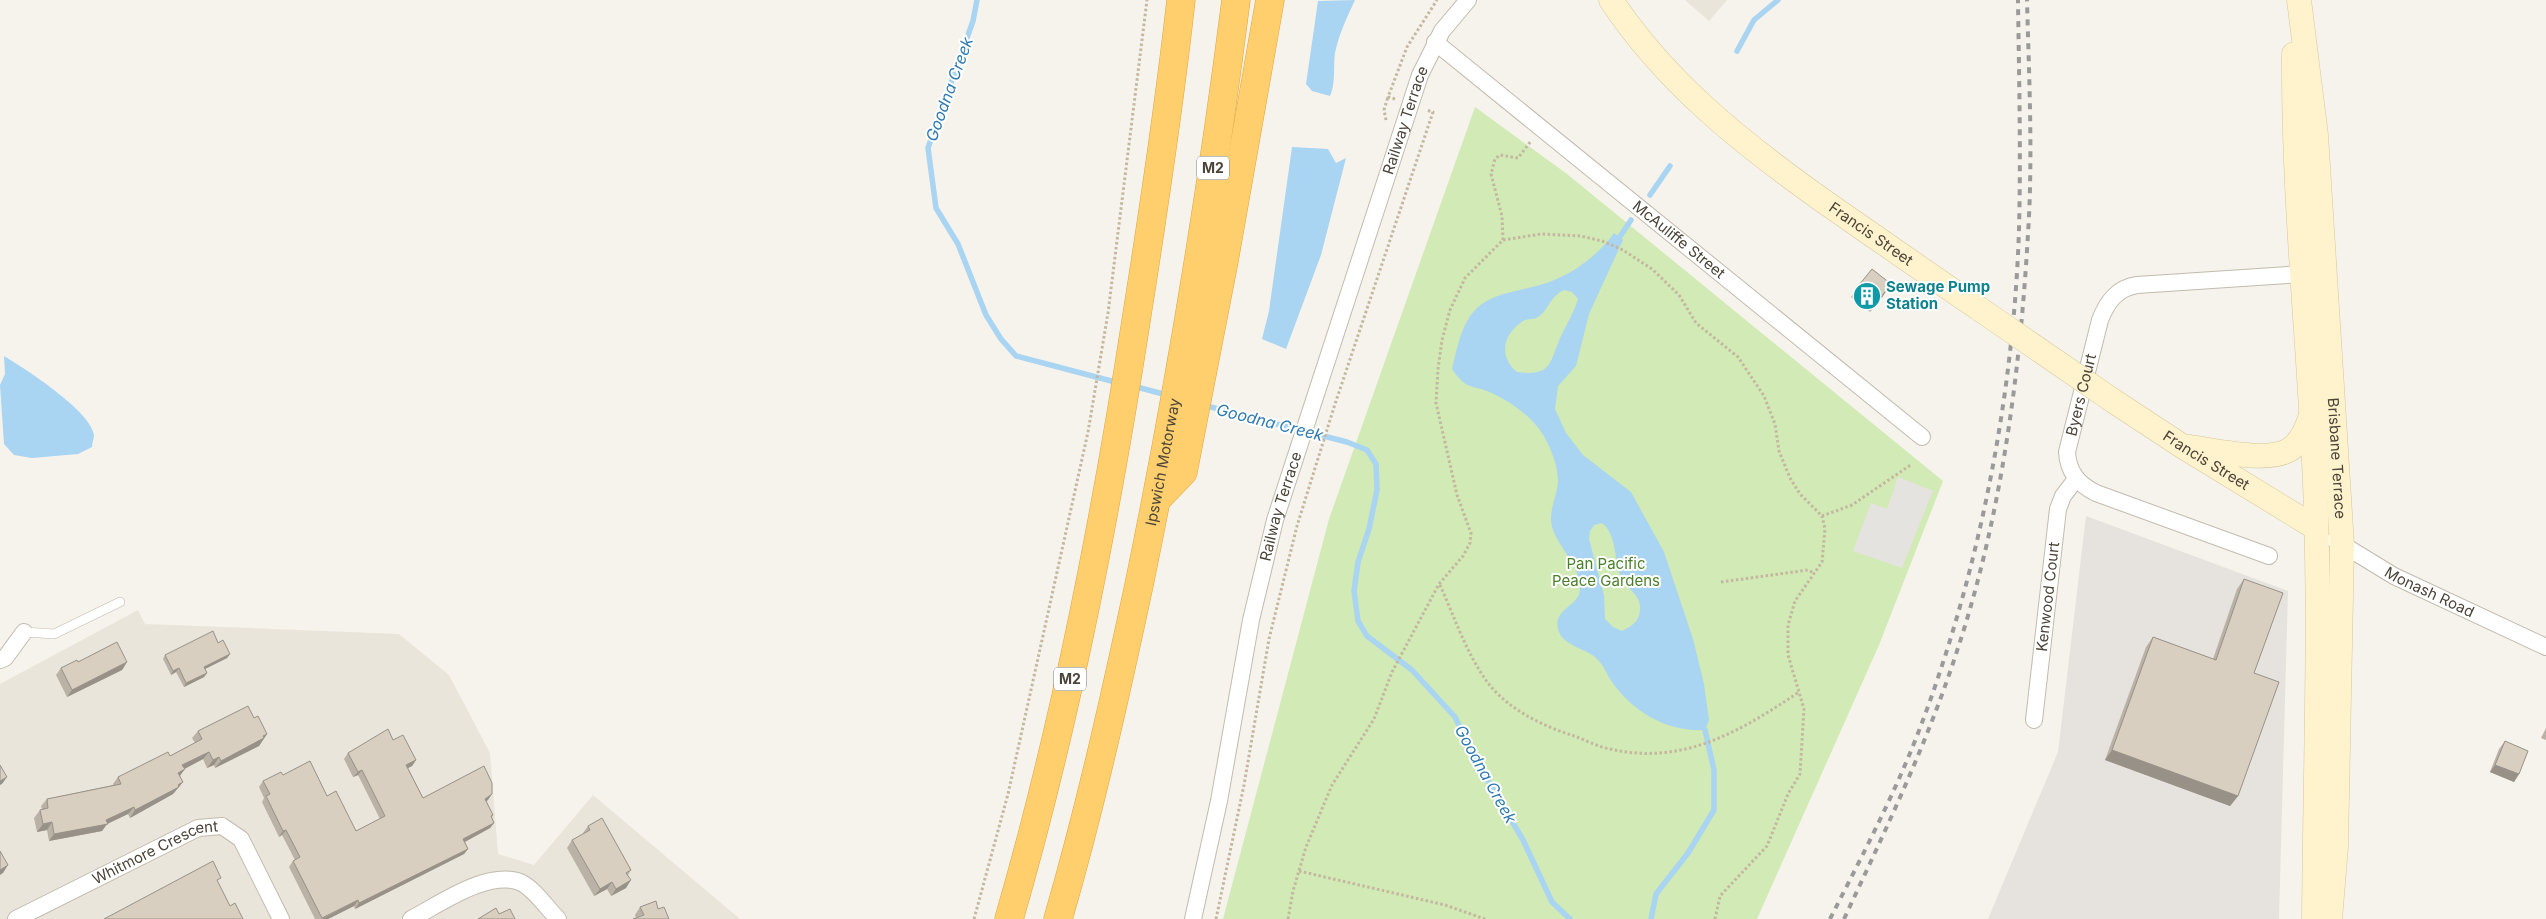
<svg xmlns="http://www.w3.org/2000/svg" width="2546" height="919" viewBox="0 0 2546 919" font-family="Inter,sans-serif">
  <rect width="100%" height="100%" fill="#f6f3ec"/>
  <!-- residential -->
  <g fill="#eae5da">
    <path d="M1685,0H1727L1709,21Z"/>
    <path d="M138,610L145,624L399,634L449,675L490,753L498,854L534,865L593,795L740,919H0V684Z"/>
  </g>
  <!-- industrial -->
  <path fill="#e6e2dd" d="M2086,516L2288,591L2279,919H1988L2058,752Z"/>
  <!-- green -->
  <path fill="#d2eab5" d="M1475,107L1567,174L1943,481L1879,645L1757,919H1223L1329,519Z"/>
  <!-- parking -->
  <path fill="#e5e3e0" d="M1898,477L1933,491L1902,568L1853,551L1871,503L1887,509Z"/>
  <!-- water -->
  <g fill="#a9d4f2" fill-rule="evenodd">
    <path d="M1355,0C1347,17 1339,34 1335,53C1333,67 1336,83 1330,96L1312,91L1306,84L1318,1Z"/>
    <path d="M1292,147L1328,149L1336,163L1346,158L1321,255L1286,349L1262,339L1269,311Z"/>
    <path d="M1614,233L1623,240L1589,314L1576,366L1558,386L1555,409L1566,433L1583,455L1631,492L1664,552L1693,639L1704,684L1709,720L1705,730C1668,732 1634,713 1612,682C1606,673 1604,665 1595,657C1585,649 1564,645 1559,632C1550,608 1581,607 1580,588C1580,566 1558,547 1552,527C1548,512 1557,496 1558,482C1558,468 1553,454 1547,442C1537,420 1513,403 1492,393C1471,384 1467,391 1452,369C1457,349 1461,324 1476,309C1492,293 1520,291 1540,285C1569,277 1597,257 1614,233ZM1564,290L1572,292L1578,299C1574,312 1568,322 1562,334C1549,361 1554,377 1517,372C1498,356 1503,334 1523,321C1528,318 1534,320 1538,317C1551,308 1548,298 1564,290ZM1602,523C1617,534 1614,561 1621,577C1625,589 1641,593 1640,609C1640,621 1632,626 1622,631L1613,627L1605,619L1604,595L1589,539L1590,531L1594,525Z"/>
    <path d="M4,356C24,368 91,411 94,435C94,438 92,443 92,447L78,454L32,458L14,455L4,444L0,385L5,374Z"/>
  </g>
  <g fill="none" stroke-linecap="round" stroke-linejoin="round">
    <!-- stream -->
    <g stroke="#a9d4f2" stroke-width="5.5">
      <path d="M977,0L973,21L928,148L936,208L958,244L986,315L1001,339L1016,356L1119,383"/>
      <path d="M1737,51L1754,20L1778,0"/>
      <path d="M1650,195L1670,166"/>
      <path d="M1615,244L1631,220"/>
      <path d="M1133,386L1167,395"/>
      <path d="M1203,405L1347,442L1367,450L1376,464L1377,490L1369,529L1358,562L1354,591L1358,621L1367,636L1412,670L1455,717L1477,762L1523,840L1552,902L1570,919"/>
      <path d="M1651,919L1656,894L1688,853L1714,810V770L1705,730"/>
    </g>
    <defs>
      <path id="lane" d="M24,632L54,634L120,602"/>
      <g id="street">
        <path id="s1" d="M1435,42L1922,437"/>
        <path id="s2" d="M2335,540L2394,576L2546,647"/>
        <path id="s3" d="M2269,556L2096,493C2078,484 2068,472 2067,452L2100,320C2107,302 2117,288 2137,285L2302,274"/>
        <path d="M0,660L5,658L24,632"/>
        <path id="s4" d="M2034,720L2058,509L2063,496L2076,479"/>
        <path id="s5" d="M16,919L198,828L222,826L241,839L281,919"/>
        <path d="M411,919C440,904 490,868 522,883C535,890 547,908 558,919"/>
        <path id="s6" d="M1193,919L1219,801L1251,620L1275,520L1420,75L1442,31L1468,0"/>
      </g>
      <g id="secondary">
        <path id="s7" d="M1611,0C1666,83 1742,143 1822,200C1875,237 1928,274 1981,310"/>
        <path id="s8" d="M2299,0L2316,135L2342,545L2336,847L2330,919"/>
        <path d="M2294,54C2293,198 2309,341 2315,484C2321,629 2315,774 2314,919"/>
        <path id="s9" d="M2112,400L2182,446L2316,528"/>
        <path d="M2189,447C2213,450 2267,463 2289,450C2301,443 2307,428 2311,415"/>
      </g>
      <g id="highway">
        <path d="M1157,499L1183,472L1224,261L1270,0"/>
        <path d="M1009,919C1066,723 1105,522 1136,321C1153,214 1169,108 1181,0"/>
        <path id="s10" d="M1058,919C1090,809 1115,697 1139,585C1179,391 1211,196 1236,0"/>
      </g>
    </defs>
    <!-- lane casing -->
    <use href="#lane" stroke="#c2bbae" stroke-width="10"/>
    <!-- street casing -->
    <use href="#street" stroke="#c2bbae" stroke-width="18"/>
    <!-- secondary casing -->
    <use href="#secondary" stroke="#d6c79b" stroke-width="25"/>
    <!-- highway casing -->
    <use href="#highway" stroke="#e0a43c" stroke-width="29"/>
    <!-- path -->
    <g stroke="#c4b79f" stroke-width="3" stroke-dasharray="2.5 2.5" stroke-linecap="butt">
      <path d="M1395,99L1388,97L1407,47L1437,0"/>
      <path d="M1386,120L1384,110L1388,97"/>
      <path d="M1503,240L1502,216L1491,174L1495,159L1500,155L1518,158L1531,141"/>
      <path d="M1721,582L1808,570L1814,573"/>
      <path d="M1440,585C1454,616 1467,655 1488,683C1509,710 1543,726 1574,736C1586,740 1598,747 1610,749C1683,766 1741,731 1799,692"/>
      <path d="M1299,871L1445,905L1485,919"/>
      <path d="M974,919L1008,794L1088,432L1108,313L1147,0"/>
      <path d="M1216,919L1244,785L1269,639L1297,526L1335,404L1433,112L1426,110"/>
      <path d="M1288,919L1293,891L1306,847L1332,785L1374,719L1392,672L1439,584L1463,556L1470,543L1471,533L1457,495L1436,403L1438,369L1442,340L1450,310L1465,278L1503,240L1541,234L1581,236L1602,241L1623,250L1652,269L1679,295L1696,323L1738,357L1764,396L1775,424L1779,451L1790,478L1800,494L1822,516L1852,505L1912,464"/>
      <path d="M1715,919L1720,896L1767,846L1788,794L1800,774L1804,709L1788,655V625L1795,601L1822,562L1825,529L1822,516"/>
    </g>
    <!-- lane -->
    <use href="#lane" stroke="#fff" stroke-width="9"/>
    <!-- street -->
    <use href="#street" stroke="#fff" stroke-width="16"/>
    <!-- secondary -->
    <use href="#secondary" stroke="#fff3cd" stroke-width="24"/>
    <!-- highway -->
    <use href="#highway" stroke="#ffcf6e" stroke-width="28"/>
    <!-- rail -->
    <g stroke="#9a9a9a" stroke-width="4" stroke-dasharray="6 6" stroke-linecap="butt">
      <path d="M1830,919C1863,854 1898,788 1923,720C1980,567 2014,392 2019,229C2021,153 2019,76 2018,0"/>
      <path d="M1844,919C1885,831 1927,744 1957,651C2001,518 2020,374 2028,234C2033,156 2029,78 2027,0"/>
    </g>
    <defs>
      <path id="secondary-bridge" d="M1981,310L2112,400"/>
    </defs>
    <!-- secondary-bridge casing -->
    <use href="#secondary-bridge" stroke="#d6c79b" stroke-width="25" stroke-linecap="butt"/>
    <!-- secondary-bridge -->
    <use href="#secondary-bridge" stroke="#fff3cd" stroke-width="24"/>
  </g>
  <!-- wall -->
  <g fill="#bab2a6">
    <path d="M1859,285L1883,296L1870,312L1851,297Z"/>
    <path d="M2244,579L2254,673L2238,796L2230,806L2105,760L2146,647L2153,637L2213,659L2237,589Z"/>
    <path d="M218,643L230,654L227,658L205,669L207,673L204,677L184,687L176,672L171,675L163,659L165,655Z"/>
    <path d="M78,662H127L122,670L67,697L56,675L61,668Z"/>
    <path d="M254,718L267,734L259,746L215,768L214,765L207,768L203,759L184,769L180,776L183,782L173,794L130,818L128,814L107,824L102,831L49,841L47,830L37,832L34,818L40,810H42L41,806L47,799L113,785V784L118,777L170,756L195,743L192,738L198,731Z"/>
    <path d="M2546,728V740L2541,738Z"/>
    <path d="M393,740L416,760L412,766L408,768L423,798L488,800L486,801L493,815L492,818L494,823L490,828L465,842L468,849L464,854L355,909L354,906L328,919H315L289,867L293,861L295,860L282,835L279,837L262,802L264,798L259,787L263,781L283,775L327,796L356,831L380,819L358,775L353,777L344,759L348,753Z"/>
    <path d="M2505,741L2519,774L2514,782L2490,772L2499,749Z"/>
    <path d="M588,826L631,870L628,875L626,888L611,896L607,889L594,896L567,848L572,840L583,834V833Z"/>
    <path d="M640,907L658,909L636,918L635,915Z"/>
  </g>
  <!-- shaded-wall -->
  <g fill="#979187">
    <path d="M1891,284L1883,296L1870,312L1878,301Z"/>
    <path d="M230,654L227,658L201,671L204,667Z"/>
    <path d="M127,662L122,670L67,697L72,690Z"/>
    <path d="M179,668L176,672L171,675L173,671Z"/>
    <path d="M207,673L204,677L184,687L186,683Z"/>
    <path d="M267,734L259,746L215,768L221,761Z"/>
    <path d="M2112,750L2238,796L2230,806L2105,760Z"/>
    <path d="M209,752L203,759L177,773L182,765Z"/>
    <path d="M219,757L214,765L207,768L213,760Z"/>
    <path d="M416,760L412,766L402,771L406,765Z"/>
    <path d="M2495,765L2519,774L2514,782L2490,772Z"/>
    <path d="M185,769L179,777L178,773Z"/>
    <path d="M362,770L358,775L353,777L358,772Z"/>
    <path d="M7,777L2,784L0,785V781Z"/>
    <path d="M183,782L173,794L130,818L135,810Z"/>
    <path d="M492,794L488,800L481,805L485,799Z"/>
    <path d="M134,807L128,814L107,824L102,831L49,841L54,834L106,820Z"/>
    <path d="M52,822L47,830L37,832L43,824Z"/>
    <path d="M494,823L490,828L459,845L463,839Z"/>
    <path d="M286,830L282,835L279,837L283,831Z"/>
    <path d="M468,849L464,854L355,909L359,903Z"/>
    <path d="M8,865L3,873L0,875V870Z"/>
    <path d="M631,880L626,888L611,896L616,889Z"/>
    <path d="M612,882L607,889L594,896L600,889Z"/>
    <path d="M358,900L354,906L328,919H322Z"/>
  </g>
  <!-- building -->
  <g fill="#d8cfc1" stroke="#979187">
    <path d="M1872,269L1891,284L1878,301L1859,285Z"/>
    <path d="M2244,579L2283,593L2254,673L2279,682L2238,796L2112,750L2153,637L2216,660Z"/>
    <path d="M213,631L218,643L223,640L230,654L204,667L207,673L186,683L179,668L173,671L165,655Z"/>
    <path d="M117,642L127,662L72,690L61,668L77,660L78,662Z"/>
    <path d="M248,706L254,718L258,716L267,734L263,736L264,738L221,761L219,757L213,760L209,752L182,765L185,769L178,773L183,782L178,785L179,787L135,810L134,807L106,820L108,824L54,834L52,822L43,824L40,810L48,808L47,799L121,784L118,777L168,752L170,756L202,739L198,731Z"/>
    <path d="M388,729L393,740L403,735L416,760L406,765L423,798L484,766L492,783V794L485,799L493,815L491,816L494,823L463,839L468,849L359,903L358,900L322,918L293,861L300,857L286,830L283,831L266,796L270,794L263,781L281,772L283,775L310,761L327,796L336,791L356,831L385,816L362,770L358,772L348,753Z"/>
    <path d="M2505,741L2528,751L2519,774L2495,765Z"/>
    <path d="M0,765L7,777L0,781Z"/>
    <path d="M602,818L631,870L626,873L631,880L616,889L612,882L600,889L572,840L590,830L588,826Z"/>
    <path d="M0,851L8,865L0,870Z"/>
    <path d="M213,861L221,878L217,880L230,906L235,903L243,919H104Z"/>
    <path d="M656,901L658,909L664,907L669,919H633L644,915L640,907Z"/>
    <path d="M496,908L499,914L510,909L515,919H478Z"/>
  </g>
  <!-- icons -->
  <defs>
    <symbol id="building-disc" viewBox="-11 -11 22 22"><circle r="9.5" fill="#0f9aa8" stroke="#fff"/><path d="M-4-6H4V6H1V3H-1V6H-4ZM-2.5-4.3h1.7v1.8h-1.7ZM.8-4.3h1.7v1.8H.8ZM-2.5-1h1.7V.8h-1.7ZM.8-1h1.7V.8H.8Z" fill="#fff"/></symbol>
  </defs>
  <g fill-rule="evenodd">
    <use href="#building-disc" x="1851" y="280" width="32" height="32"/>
  </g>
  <g text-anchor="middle" stroke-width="4" stroke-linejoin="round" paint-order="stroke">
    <!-- shield labels -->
    <g fill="#fff" stroke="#817c74" stroke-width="1">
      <rect x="1197" y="156.5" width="32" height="23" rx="4"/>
      <rect x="1054" y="667.5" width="32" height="23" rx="4"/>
    </g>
    <g font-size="14" font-weight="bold" fill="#4b4439">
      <text x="1213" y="173">M2</text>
      <text x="1070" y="684">M2</text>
    </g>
    <!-- street labels -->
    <g font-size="15" fill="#4b4439" stroke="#fff">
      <text dy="5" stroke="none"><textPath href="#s6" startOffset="828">Railway Terrace</textPath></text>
      <text dy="5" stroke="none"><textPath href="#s7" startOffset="352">Francis Street</textPath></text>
      <text dy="5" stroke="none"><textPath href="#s1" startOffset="314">McAuliffe Street</textPath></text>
      <text dy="5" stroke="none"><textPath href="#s3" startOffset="296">Byers Court</textPath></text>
      <text dy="5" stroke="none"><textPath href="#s8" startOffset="460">Brisbane Terrace</textPath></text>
      <text dy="5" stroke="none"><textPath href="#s9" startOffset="112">Francis Street</textPath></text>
      <text dy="5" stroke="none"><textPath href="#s10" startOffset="469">Ipswich Motorway</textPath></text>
      <text dy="5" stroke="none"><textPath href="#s6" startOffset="422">Railway Terrace</textPath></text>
      <text dy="5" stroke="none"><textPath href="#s2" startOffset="108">Monash Road</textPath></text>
      <text dy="5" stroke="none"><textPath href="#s4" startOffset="124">Kenwood Court</textPath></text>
      <text dy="5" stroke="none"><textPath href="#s5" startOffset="155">Whitmore Crescent</textPath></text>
    </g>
    <!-- culture labels -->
    <g font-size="15" font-weight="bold" fill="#0d838f" stroke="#fff" text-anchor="start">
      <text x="1886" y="292">Sewage Pump<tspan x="1886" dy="17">Station</tspan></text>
    </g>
    <!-- park labels -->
    <g font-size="15" fill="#4a7f2a" stroke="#fff">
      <text x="1606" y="569">Pan Pacific<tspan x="1606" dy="17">Peace Gardens</tspan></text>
    </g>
    <!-- water labels -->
    <g font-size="16" font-style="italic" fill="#2e7ab2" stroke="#fff">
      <text transform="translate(949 89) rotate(-70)" y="6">Goodna Creek</text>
      <text transform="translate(1270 422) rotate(14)" y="6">Goodna Creek</text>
      <text transform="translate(1486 774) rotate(61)" y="6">Goodna Creek</text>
    </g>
  </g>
</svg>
